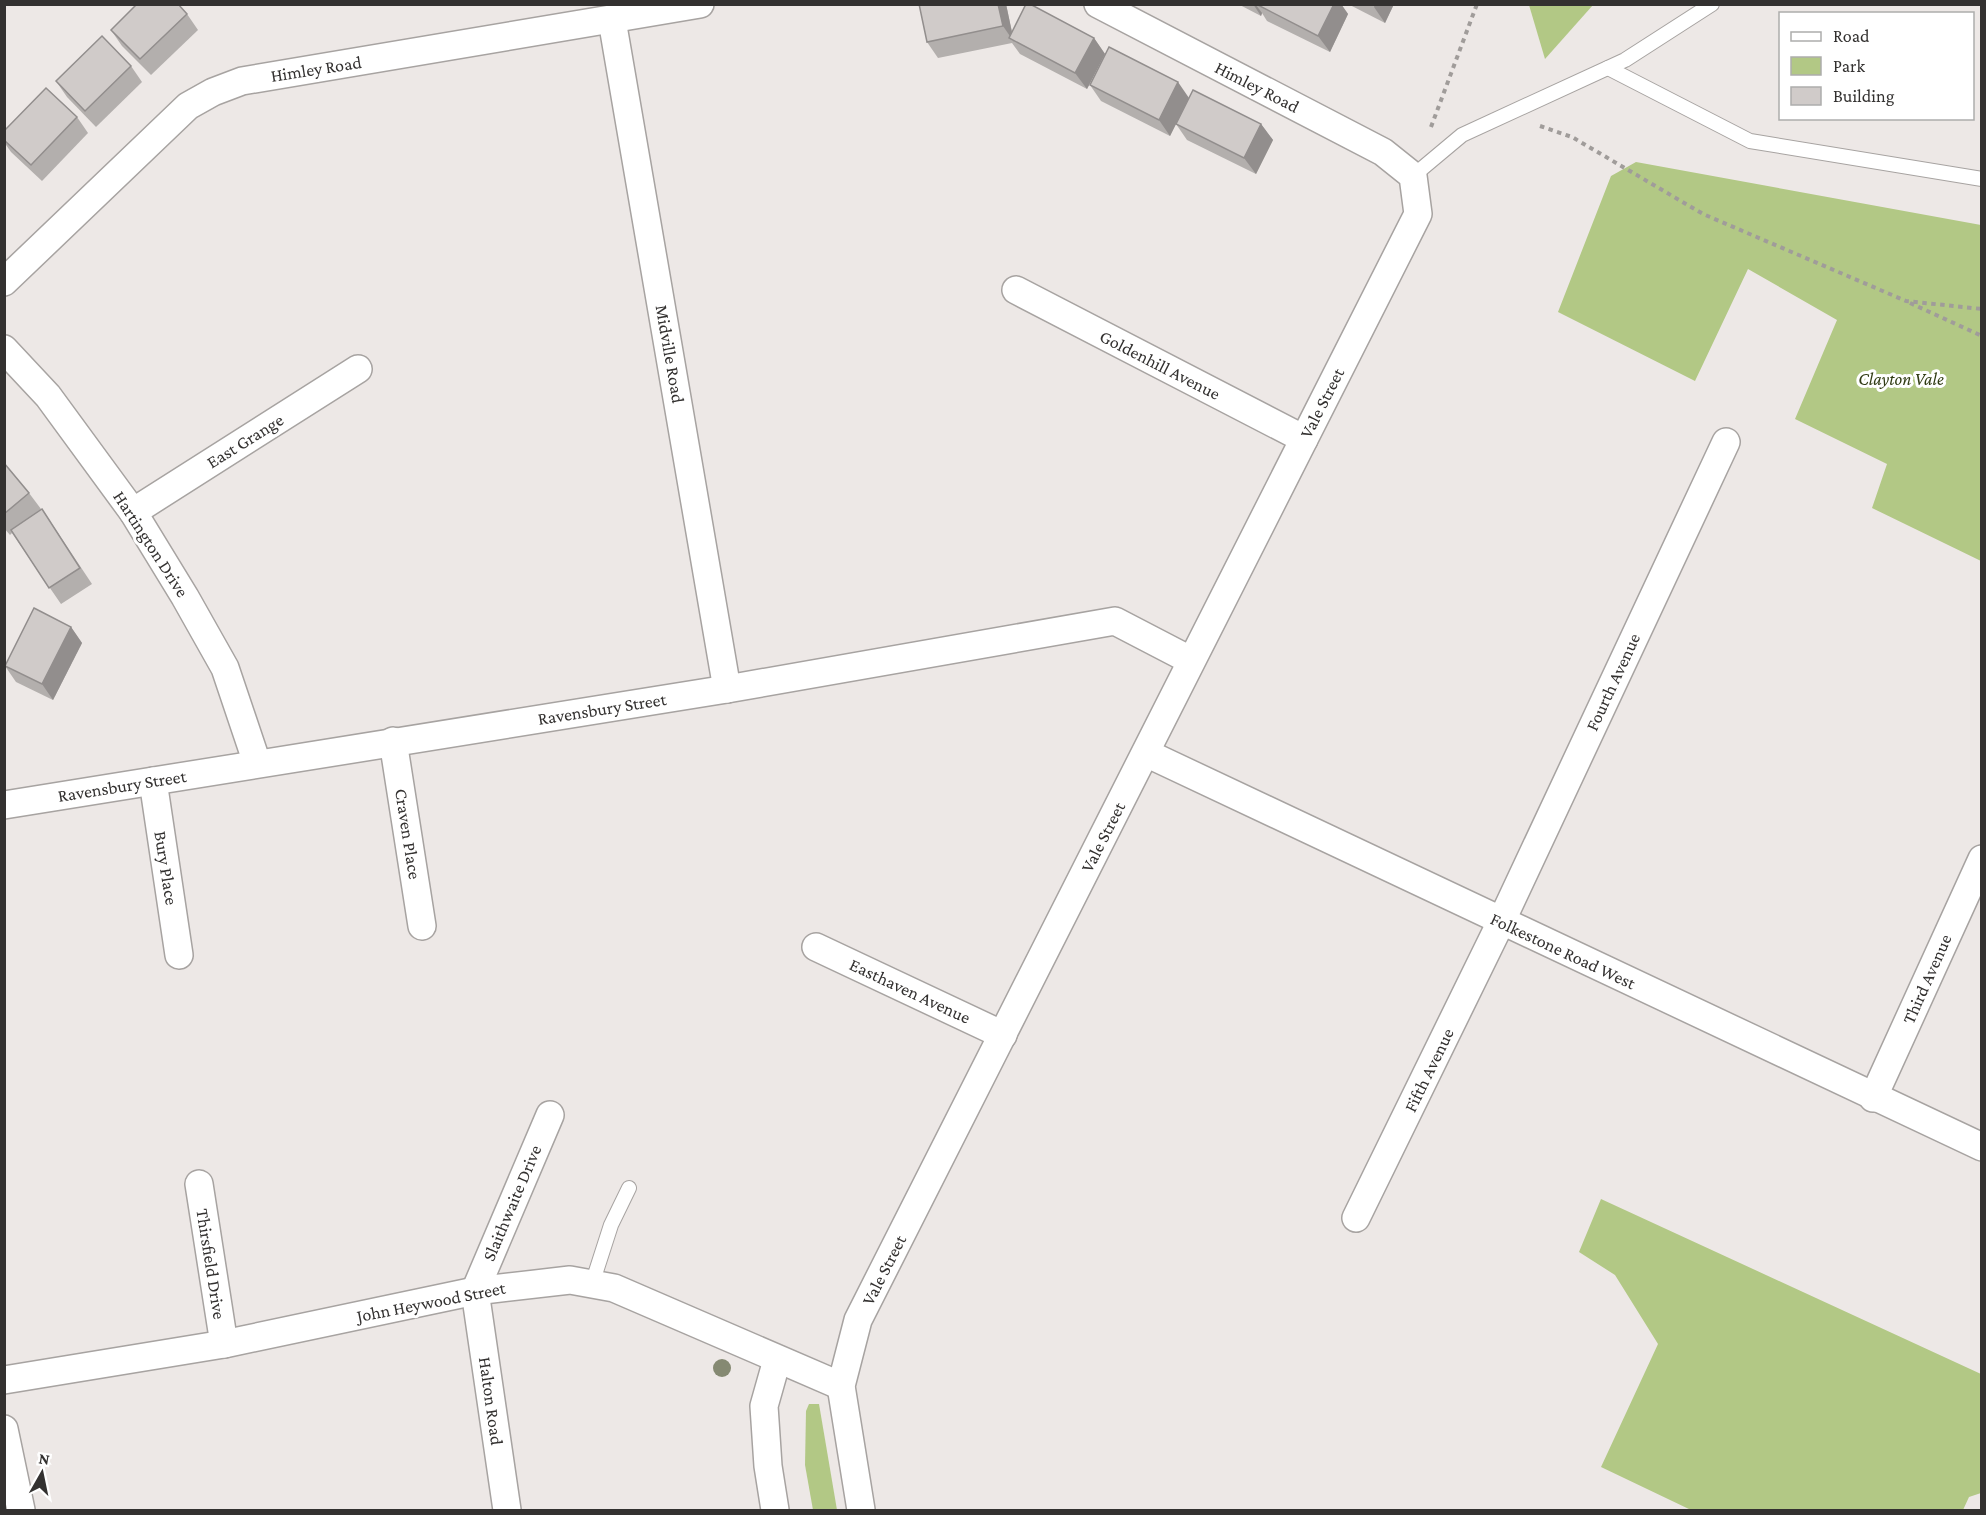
<svg xmlns="http://www.w3.org/2000/svg" width="1986" height="1515" viewBox="0 0 1986 1515" font-family="'Crimson Pro',serif">
  <rect width="100%" height="100%" fill="#ede8e6"/>
  <!-- green -->
  <g fill="#b2c885">
    <path d="M1529,5L1593,4V5L1545,59Z"/>
    <path d="M1636,162L1981,225V561L1872,508L1887,464L1795,419L1837,320L1748,269L1695,381L1558,312L1611,176Z"/>
    <path d="M1601,1199L1981,1374V1493L1969,1497L1963,1510H1691L1601,1467L1658,1344L1615,1275L1579,1252Z"/>
    <path d="M809,1404H819L837,1510H813L805,1465L806,1411Z"/>
  </g>
  <g fill="none" stroke-linecap="round" stroke-linejoin="round">
    <defs>
      <g id="service">
        <path d="M1608,68L1750,141L1982,179"/>
        <path d="M1413,176L1462,135L1625,60L1712,4"/>
        <path d="M592,1284L611,1225L629,1188"/>
      </g>
      <g id="minor">
        <path d="M612,20L727,689"/>
        <path d="M4,282L188,106L213,92L242,81L700,4"/>
        <path d="M1016,290L1304,439"/>
        <path d="M4,349L48,396L133,512L185,597L225,668L257,763"/>
        <path d="M133,512L358,369"/>
        <path d="M393,741L422,926"/>
        <path d="M1146,753L1982,1147"/>
        <path d="M153,781L179,955"/>
        <path d="M4,805L727,689L1115,621L1190,660"/>
        <path d="M816,947L1003,1035"/>
        <path d="M1873,1098L1982,859"/>
        <path d="M199,1184L224,1344"/>
        <path d="M1356,1218L1501,922L1726,442"/>
        <path d="M4,1380L224,1344L475,1291L570,1280L614,1288L841,1386"/>
        <path d="M4,1429L21,1510"/>
        <path d="M507,1510L475,1291L550,1115"/>
        <path d="M775,1510L768,1466L764,1406L777,1360"/>
        <path d="M861,1510L841,1386L858,1320L1418,214L1413,176L1383,152L1098,4"/>
      </g>
    </defs>
    <!-- service casing -->
    <use href="#service" stroke="#a7a3a1" stroke-width="16"/>
    <!-- minor casing -->
    <use href="#minor" stroke="#a7a3a1" stroke-width="30"/>
    <!-- path -->
    <g stroke="#a09c9a" stroke-width="4" stroke-dasharray="4.5 4.5" stroke-linecap="butt">
      <path d="M1540,126L1572,137L1703,214L1906,301L1982,309"/>
      <path d="M1431,127L1477,4"/>
      <path d="M1910,303L1982,336"/>
    </g>
    <!-- service -->
    <use href="#service" stroke="#fff" stroke-width="14"/>
    <!-- minor -->
    <use href="#minor" stroke="#fff" stroke-width="27"/>
  </g>
  <!-- trees -->
  <circle fill="#858972" cx="722" cy="1368" r="9"/>
  <!-- wall -->
  <g fill="#b3afad">
    <path d="M1006,4L1012,32L1094,38L1105,54L1087,89L1020,54L1012,43L938,58L927,42Z"/>
    <path d="M1238,4H1341L1348,14L1330,52L1267,21L1262,13L1261,16Z"/>
    <path d="M1348,4H1394L1385,23Z"/>
    <path d="M187,14L198,30L151,75L122,46L111,30Z"/>
    <path d="M131,66L142,82L96,127L67,97L56,81Z"/>
    <path d="M1090,85L1189,98L1261,124L1273,140L1256,174L1187,140L1176,124L1170,136L1101,101Z"/>
    <path d="M77,117L88,133L42,181L11,152L4,142V131Z"/>
    <path d="M4,463L29,493L41,509L36,513L42,509L92,584L61,604L12,533L10,535L4,528Z"/>
    <path d="M71,627L82,643L53,700L16,682L5,666Z"/>
  </g>
  <!-- shaded-wall -->
  <g fill="#928e8d">
    <path d="M998,4H1006L1014,42L1003,26Z"/>
    <path d="M1253,4H1267L1256,5L1262,13L1261,16Z"/>
    <path d="M1334,4H1341L1348,14L1330,52L1318,36Z"/>
    <path d="M1375,4H1394L1385,23L1374,7Z"/>
    <path d="M1094,38L1105,54L1087,89L1075,73Z"/>
    <path d="M1178,82L1189,98L1170,136L1159,120Z"/>
    <path d="M1261,124L1273,140L1256,174L1244,158Z"/>
    <path d="M71,627L82,643L53,700L42,684Z"/>
  </g>
  <!-- building -->
  <g fill="#d0cbc9" stroke="#928e8d" stroke-width="1.5">
    <path d="M137,4H178L187,14L140,59L111,30Z"/>
    <path d="M919,4H998L1003,26L927,42Z"/>
    <path d="M1026,4H1030L1094,38L1075,73L1009,38Z"/>
    <path d="M1256,4H1334L1318,36Z"/>
    <path d="M102,36L131,66L85,111L56,81Z"/>
    <path d="M1109,47L1178,82L1159,120L1090,85Z"/>
    <path d="M46,88L77,117L31,165L4,140V131Z"/>
    <path d="M1193,90L1261,124L1244,158L1176,124Z"/>
    <path d="M4,463L29,493L4,514Z"/>
    <path d="M42,509L80,568L49,588L11,530Z"/>
    <path d="M34,608L71,627L42,684L5,666Z"/>
  </g>
  <g text-anchor="middle" stroke-width="6" stroke-linejoin="round" paint-order="stroke">
    <!-- street labels -->
    <g font-size="18" fill="#333130" stroke="#fff">
      <text transform="translate(316 69) rotate(-9)" y="6">Himley Road</text>
      <text transform="translate(1257 87) rotate(27)" y="6">Himley Road</text>
      <text transform="translate(670 354) rotate(80)" y="6">Midville Road</text>
      <text transform="translate(1160 365) rotate(27)" y="6">Goldenhill Avenue</text>
      <text transform="translate(1322 403) rotate(-63)" y="6">Vale Street</text>
      <text transform="translate(245 441) rotate(-32)" y="6">East Grange</text>
      <text transform="translate(151 544) rotate(57)" y="6">Hartington Drive</text>
      <text transform="translate(1613 682) rotate(-65)" y="6">Fourth Avenue</text>
      <text transform="translate(602 709) rotate(-9)" y="6">Ravensbury Street</text>
      <text transform="translate(122 786) rotate(-9)" y="6">Ravensbury Street</text>
      <text transform="translate(408 834) rotate(81)" y="6">Craven Place</text>
      <text transform="translate(1103 837) rotate(-63)" y="6">Vale Street</text>
      <text transform="translate(166 868) rotate(81)" y="6">Bury Place</text>
      <text transform="translate(1563 951) rotate(25)" y="6">Folkestone Road West</text>
      <text transform="translate(1927 979) rotate(-66)" y="6">Third Avenue</text>
      <text transform="translate(910 991) rotate(25)" y="6">Easthaven Avenue</text>
      <text transform="translate(1429 1070) rotate(-64)" y="6">Fifth Avenue</text>
      <text transform="translate(512 1203) rotate(-67)" y="6">Slaithwaite Drive</text>
      <text transform="translate(211 1264) rotate(81)" y="6">Thirsfield Drive</text>
      <text transform="translate(884 1270) rotate(-63)" y="6">Vale Street</text>
      <text transform="translate(431 1302) rotate(-11)" y="6">John Heywood Street</text>
      <text transform="translate(491 1401) rotate(82)" y="6">Halton Road</text>
    </g>
    <!-- park labels -->
    <g font-size="18" font-style="italic" fill="#303b13" stroke="#fff">
      <text x="1901" y="385">Clayton Vale</text>
    </g>
  </g>
  <!-- border -->
  <rect width="1986" height="1515" fill="none" stroke="#333130" stroke-width="12"/>
  <!-- legend -->
  <rect x="1779" y="12" width="195" height="108" fill="#ffffff" stroke="#adadac" stroke-width="1.5"/>
  <rect x="1791" y="32" width="30" height="9" fill="#ffffff" stroke="#adadac" stroke-width="1.5"/>
  <text x="1833" y="42" font-size="18" fill="#333130">Road</text>
  <rect x="1791" y="57" width="30" height="18" fill="#b2c885" stroke="#adadac" stroke-width="1.5"/>
  <text x="1833" y="72" font-size="18" fill="#333130">Park</text>
  <rect x="1791" y="87" width="30" height="18" fill="#d0cbc9" stroke="#adadac" stroke-width="1.5"/>
  <text x="1833" y="102" font-size="18" fill="#333130">Building</text>
  <!-- north arrow -->
  <g transform="translate(42 1473) rotate(9)" stroke="#ffffff" stroke-width="4.5" paint-order="stroke">
  <path d="M0-4.5L10 22L0 15L-10 22Z" fill="#333130"/>
  <text y="-9" font-size="16" font-weight="bold" text-anchor="middle" fill="#333130">N</text>
  </g>
</svg>
